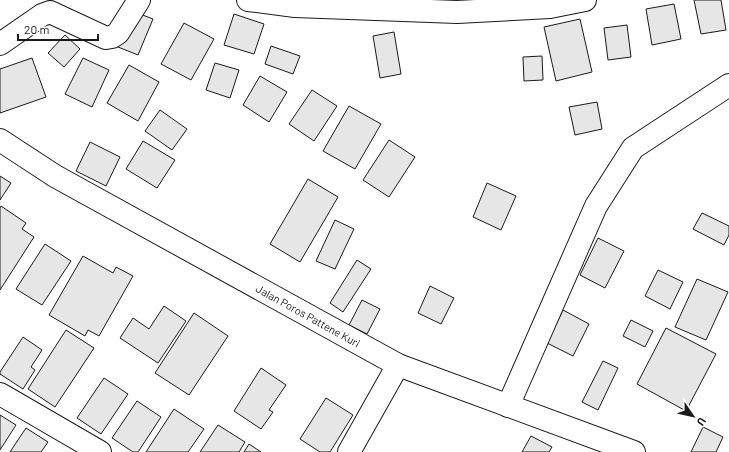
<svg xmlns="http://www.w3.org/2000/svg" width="729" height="452" viewBox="0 0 729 452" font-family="Barlow,sans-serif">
  <rect width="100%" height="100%" fill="#fff"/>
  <!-- building -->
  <g fill="#e6e6e6" stroke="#1a1a1a">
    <path d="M694,0H721L726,30L701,34Z"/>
    <path d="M674,4L681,39L652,45L646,9Z"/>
    <path d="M127,9L153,19L138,55L113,45Z"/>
    <path d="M234,14L264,24L254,54L224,45Z"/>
    <path d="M580,19L592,72L556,81L544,27Z"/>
    <path d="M184,23L214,39L191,80L161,64Z"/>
    <path d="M627,25L631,57L608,60L604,28Z"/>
    <path d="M394,32L401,74L380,78L373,36Z"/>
    <path d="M65,35L80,49L64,67L48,53Z"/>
    <path d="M271,46L300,56L293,74L265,64Z"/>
    <path d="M542,56L543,80L524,81L523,57Z"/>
    <path d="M32,58L46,97L0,113V69Z"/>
    <path d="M83,58L109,70L92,107L65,94Z"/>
    <path d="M215,63L239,70L230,98L206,90Z"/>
    <path d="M129,65L159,82L138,121L107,103Z"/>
    <path d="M260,76L287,92L269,122L243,105Z"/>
    <path d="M312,90L337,106L314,141L289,124Z"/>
    <path d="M597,102L602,129L575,135L569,107Z"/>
    <path d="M349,106L381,124L355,169L323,151Z"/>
    <path d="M160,110L187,129L172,150L145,131Z"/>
    <path d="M389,140L415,157L389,197L363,180Z"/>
    <path d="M143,141L175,160L157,188L126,169Z"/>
    <path d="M90,142L120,157L106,186L76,171Z"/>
    <path d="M0,176L11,183L0,200Z"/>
    <path d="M308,179L338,197L300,262L270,244Z"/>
    <path d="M487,183L516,196L501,230L473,217Z"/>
    <path d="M1,206L26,223L22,229L34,237L0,290V208Z"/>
    <path d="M702,213L729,226V235L724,245L693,229Z"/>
    <path d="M335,220L354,229L335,269L316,261Z"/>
    <path d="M598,238L624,251L605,288L580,275Z"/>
    <path d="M45,244L71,261L42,305L16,289Z"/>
    <path d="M83,256L113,273L116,267L133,276L99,336L88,330L85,336L49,315Z"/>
    <path d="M357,260L371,269L343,312L330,303Z"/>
    <path d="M658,270L683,282L670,309L645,296Z"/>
    <path d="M697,279L728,292L706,340L675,327Z"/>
    <path d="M430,286L454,298L441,324L418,313Z"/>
    <path d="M362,300L380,309L367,334L349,325Z"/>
    <path d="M164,306L186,321L158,363L120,338L133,318L149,329Z"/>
    <path d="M563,310L589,324L573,356L547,343Z"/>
    <path d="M194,313L228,336L189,395L155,373Z"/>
    <path d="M631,320L653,331L645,347L623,336Z"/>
    <path d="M666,328L716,354L686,411L637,384Z"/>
    <path d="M66,330L94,348L55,407L28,389Z"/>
    <path d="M23,337L42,350L31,367L35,370L23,389L0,374V372Z"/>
    <path d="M603,361L618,368L598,410L582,402Z"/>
    <path d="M261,368L286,385L269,410L273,412L261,429L234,411Z"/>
    <path d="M104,378L128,394L101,434L77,418Z"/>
    <path d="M326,398L353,415L330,452H320L300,439Z"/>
    <path d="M137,401L161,417L138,452H133L112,438Z"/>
    <path d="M174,409L204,429L188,452H146Z"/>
    <path d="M0,415L16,425L0,450Z"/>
    <path d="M218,425L245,442L239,452H200Z"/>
    <path d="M703,427L723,437L716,452H691Z"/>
    <path d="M26,428L48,442L41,452H10Z"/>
    <path d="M531,436L552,447L549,452H522Z"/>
    <path d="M249,444L261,452H244Z"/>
  </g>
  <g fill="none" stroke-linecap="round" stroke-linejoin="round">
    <defs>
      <g id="minor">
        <path d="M248,0L295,6L457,12L550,7L585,0"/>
        <path d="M0,44L42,15L50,12L106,38L112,37L118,33L139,0"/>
        <path d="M0,394L100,452"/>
        <path d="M508,406L596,206L633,148L729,85"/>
        <path d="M349,452L398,365"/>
      </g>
      <path id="tertiary" d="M0,140L55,176L398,365L634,452"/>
    </defs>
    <!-- minor casing -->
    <use href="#minor" stroke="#1a1a1a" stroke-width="24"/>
    <!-- tertiary casing -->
    <use href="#tertiary" stroke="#1a1a1a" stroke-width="24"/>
    <!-- minor -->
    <use href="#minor" stroke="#fff" stroke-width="22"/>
    <!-- tertiary -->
    <use href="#tertiary" stroke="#fff" stroke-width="22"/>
  </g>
  <g text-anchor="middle" stroke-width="3" stroke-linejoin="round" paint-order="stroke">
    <!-- street labels -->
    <g font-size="11" fill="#1a1a1a" stroke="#fff">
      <text transform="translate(308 316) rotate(29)" y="4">Jalan Poros Pattene Kuri</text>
    </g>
  </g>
  <!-- north arrow -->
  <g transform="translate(693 416) rotate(124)" stroke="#ffffff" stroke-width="3" paint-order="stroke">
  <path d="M0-3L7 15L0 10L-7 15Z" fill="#1a1a1a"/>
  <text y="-6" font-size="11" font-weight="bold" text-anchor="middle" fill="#1a1a1a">U</text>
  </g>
  <!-- scale -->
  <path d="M18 34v6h80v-6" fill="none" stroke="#1a1a1a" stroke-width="2"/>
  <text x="24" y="34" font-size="12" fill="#1a1a1a" stroke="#ffffff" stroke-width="3" paint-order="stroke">20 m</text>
</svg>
